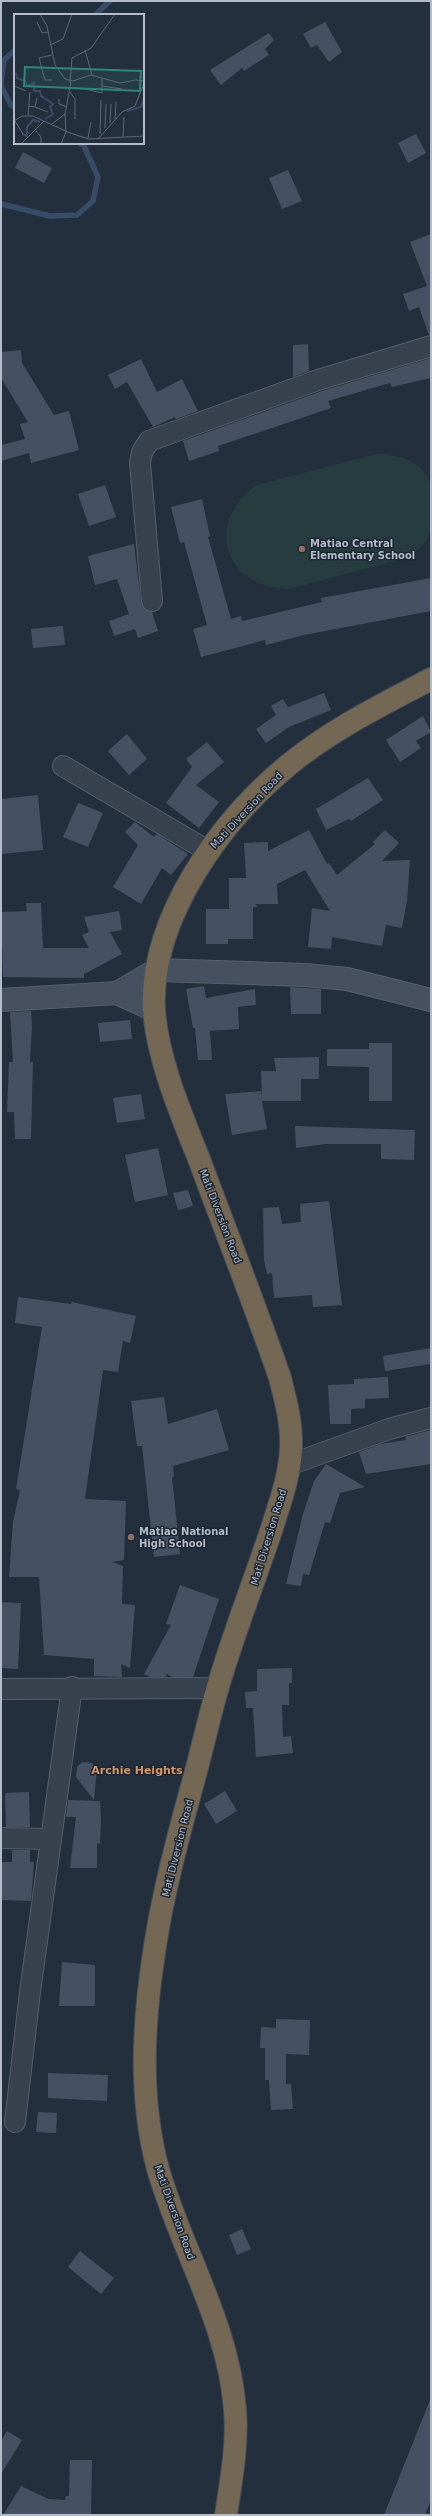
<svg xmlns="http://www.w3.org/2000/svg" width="432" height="2516" viewBox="0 0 432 2516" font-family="'DejaVu Sans',sans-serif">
  <rect width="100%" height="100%" fill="#242f3e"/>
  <!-- green -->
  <path fill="#263c3f" d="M376,454C397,454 421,460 430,482C432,488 431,499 431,506C431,536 432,540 407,558L288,589C223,587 204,522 257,485Z"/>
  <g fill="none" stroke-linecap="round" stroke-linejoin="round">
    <!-- stream -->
    <g stroke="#394c67" stroke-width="5.5">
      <path d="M95,15L110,1"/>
      <path d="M1,84L4,60L15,50"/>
      <path d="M1,86L11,105L15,107"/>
      <path d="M1,204L50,216L77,215L93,201L98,177L84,146L79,143"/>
    </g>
  </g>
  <!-- building -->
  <g fill="#455162">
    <path d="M325,22L342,52L329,62L317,45L311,48L303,34Z"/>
    <path d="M269,33L274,40L265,49L269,55L244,71L242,68L221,85L210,70Z"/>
    <path d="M416,134L426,153L408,163L398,143Z"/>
    <path d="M23,152L52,168L44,183L15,168Z"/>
    <path d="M288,170L302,201L282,209L269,178Z"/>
    <path d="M431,234V335H429L419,307L409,311L403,294L427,286L410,242Z"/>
    <path d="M308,344L309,371L293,377V345Z"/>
    <path d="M21,350L22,363L54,415L69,411L79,450L31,463L29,453L1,461V445L25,439L20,424L28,422L1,378V352Z"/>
    <path d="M431,358V378L392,387L390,383L328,401L331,408L218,446L219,451L189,461L183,441L322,391Z"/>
    <path d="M141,359L157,392L182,379L198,411L176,419L175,417L153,427L127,382L115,389L108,375Z"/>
    <path d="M105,485L116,517L89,526L78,494Z"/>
    <path d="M202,499L210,536L208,537L231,619L241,616L242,621L322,602L321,598L431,578V611L304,635L266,645L265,640L201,657L193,629L207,625L184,542L180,543L171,507Z"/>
    <path d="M134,544L141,602L143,608L152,612L158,631L138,638L135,629L114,636L109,621L129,614L117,579L95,585L88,556Z"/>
    <path d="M63,626L65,645L33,648L31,629Z"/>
    <path d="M324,693L331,710L289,727L266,743L256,729L276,715L271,706L283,699L288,707Z"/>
    <path d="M423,716L431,732L416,741L421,748L400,762L386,740Z"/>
    <path d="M127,734L147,759L129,775L108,751Z"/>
    <path d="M207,742L224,762L196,785L219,802L199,828L166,803L192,767L186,759Z"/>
    <path d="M368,778L383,800L351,821L349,819L326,830L316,809Z"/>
    <path d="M38,795L43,850L1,854V799Z"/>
    <path d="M78,803L103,813L88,847L63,837Z"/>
    <path d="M135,822L154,837L157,834L188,854L171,875L162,868L141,904L113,887L138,845L125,832Z"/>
    <path d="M309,830L327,864L329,863L337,875L375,844L373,842L385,830L399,843L382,861L410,860L407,901L402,928L386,925L382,946L332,937L331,949L308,947L312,908L330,911L305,870L277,884L278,904H256L257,907H253V939H228V944H206V909H229V878H246L244,843L268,842V851Z"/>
    <path d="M26,903H41L43,948H89L82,935L89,932L84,917L119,911L122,930L110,932L122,954L84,974V978L3,977L1,912L27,911Z"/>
    <path d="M204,986L206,998L255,989L256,1005L238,1007L239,1029L210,1031L212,1060H198L195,1028H193L186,989Z"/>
    <path d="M290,987L321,989V1014H291Z"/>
    <path d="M31,1011L32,1027L30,1062H33L31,1139H15L14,1112H7L9,1062H13L10,1012Z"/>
    <path d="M130,1020L132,1039L100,1042L98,1023Z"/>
    <path d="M369,1043H392V1101H369V1067L327,1066V1049H369Z"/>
    <path d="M319,1057V1079H301V1101H262L267,1129L232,1135L225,1094L261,1091L262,1101L261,1071H276L274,1058Z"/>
    <path d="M141,1094L145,1119L117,1123L113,1098Z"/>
    <path d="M295,1126L415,1130L414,1160L381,1159V1144H325L296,1148Z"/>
    <path d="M158,1148L168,1195L135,1202L125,1155Z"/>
    <path d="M188,1190L193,1206L178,1210L173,1193Z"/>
    <path d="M329,1201L342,1305L313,1307L312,1295L274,1298L272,1273L267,1274L264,1260L263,1208L279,1207L282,1224L301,1222L300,1204Z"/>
    <path d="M18,1297L71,1304L72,1302L136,1316L130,1343L123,1341L118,1372L103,1370L85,1499L126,1501L124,1560L112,1562L123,1566L122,1604L135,1605L130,1668L121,1664L122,1677L94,1676V1659L44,1655L39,1577H9L13,1522L20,1490L16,1489L42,1327L15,1323Z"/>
    <path d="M431,1348V1364L385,1371L383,1356Z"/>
    <path d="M388,1377L389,1398L365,1399V1408L351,1409V1424H330L328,1385L354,1384V1379Z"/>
    <path d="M164,1397L168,1424L217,1409L229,1450L173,1466L174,1476L172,1477L180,1554L154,1557L142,1446H137L131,1401Z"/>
    <path d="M431,1430V1464L366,1474L359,1452L380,1444L406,1440L405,1437Z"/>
    <path d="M326,1464L365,1487L340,1493L330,1523L325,1522L309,1575L303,1574L301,1586L286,1584L303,1514L314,1481Z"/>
    <path d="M180,1585L219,1599L193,1677H172L167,1674L166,1677H150L144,1674L171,1625L166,1624Z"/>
    <path d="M1,1602L21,1603L18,1669L1,1668Z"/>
    <path d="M292,1668V1683H289V1705H282L283,1737L291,1736L293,1753L256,1757L253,1708H246L245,1692L257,1691V1669Z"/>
    <path d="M82,1762L92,1763L97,1768L94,1800L76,1777L77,1767Z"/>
    <path d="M225,1791L237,1811L216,1824L204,1804Z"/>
    <path d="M29,1792L30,1827H6L5,1793Z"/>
    <path d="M68,1800L100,1801L101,1821L100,1844L97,1843V1868H70L76,1817H66Z"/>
    <path d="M12,1850H30V1862H34L31,1901L1,1900V1862H12Z"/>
    <path d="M62,1962L95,1965V2006H59Z"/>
    <path d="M276,2019L310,2020L309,2055L286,2054V2084H291L293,2109L271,2110L269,2080H265V2048H260L261,2027L276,2028Z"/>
    <path d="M48,2073L108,2075L107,2101L48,2098Z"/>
    <path d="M38,2112L57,2113L56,2133L36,2132Z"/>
    <path d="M242,2229L251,2249L237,2255L229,2235Z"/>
    <path d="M80,2251L114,2278L101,2294L68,2267Z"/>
    <path d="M430,2400L431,2500L425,2515H384Z"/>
    <path d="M7,2431L22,2440L1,2474V2441Z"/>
    <path d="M70,2460H92L91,2515H3L21,2486L48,2499L65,2500L66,2496H69Z"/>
  </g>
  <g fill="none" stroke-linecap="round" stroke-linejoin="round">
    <defs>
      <g id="street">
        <path d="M152,601L140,463L142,452L149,441L318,380L431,346"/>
        <path d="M63,766L208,851"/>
        <path d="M289,1465L389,1429L431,1418"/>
        <path d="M1,1689L218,1688"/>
        <path d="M1,1838L51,1839"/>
        <path d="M15,2122L30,1992L72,1687"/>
      </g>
      <g id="secondary">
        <path d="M117,993L154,1010"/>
        <path d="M1,1000L117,993L156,970L305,975L347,979L431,1000"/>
      </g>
      <path id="highway" d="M226,2515C231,2481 238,2444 235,2410C229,2325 181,2249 158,2169C139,2098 143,2025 154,1953C162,1897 177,1841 192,1786C201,1754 208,1722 217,1690C233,1635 254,1582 272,1528C280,1502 290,1475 291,1448C292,1424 286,1401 280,1378C255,1305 226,1232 199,1159C181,1114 157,1058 154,1009C150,919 219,823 286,767C329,731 381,705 431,679"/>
    </defs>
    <!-- street casing -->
    <use href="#street" stroke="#565f6c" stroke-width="22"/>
    <!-- secondary casing -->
    <use href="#secondary" stroke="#565f6c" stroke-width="24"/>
    <!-- highway casing -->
    <use href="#highway" stroke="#434c59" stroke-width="24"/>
    <!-- street -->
    <use href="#street" stroke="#38414e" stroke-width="20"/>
    <!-- secondary -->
    <use href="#secondary" stroke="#465061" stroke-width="22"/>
    <!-- highway -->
    <use href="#highway" stroke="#746855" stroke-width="22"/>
  </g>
  <!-- markers -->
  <g fill="#8d6e63" stroke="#1d2633" stroke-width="1.5">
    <circle cx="302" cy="549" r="4"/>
    <circle cx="131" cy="1537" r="4"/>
  </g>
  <g text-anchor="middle" stroke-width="3" stroke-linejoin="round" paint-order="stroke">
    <!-- poi labels -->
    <g font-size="10" font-weight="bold" fill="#b4bcc9" stroke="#1d2633" text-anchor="start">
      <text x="310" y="547">Matiao Central<tspan x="310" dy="12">Elementary School</tspan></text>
      <text x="139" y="1535">Matiao National<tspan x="139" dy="12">High School</tspan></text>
    </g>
    <!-- street labels -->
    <g font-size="10" fill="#b4bcc9" stroke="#1d2633">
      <text transform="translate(246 810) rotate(-47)" y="4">Mati Diversion Road</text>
      <text transform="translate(221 1216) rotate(69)" y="4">Mati Diversion Road</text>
      <text transform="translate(268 1537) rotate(-73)" y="4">Mati Diversion Road</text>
      <text transform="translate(177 1848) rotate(-76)" y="4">Mati Diversion Road</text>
      <text transform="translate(175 2212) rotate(70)" y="4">Mati Diversion Road</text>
    </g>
    <!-- neighbourhood labels -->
    <g font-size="11" font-weight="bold" fill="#d59563" stroke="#1d2633">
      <text x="137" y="1774">Archie Heights</text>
    </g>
  </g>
  <!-- overview -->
  <g transform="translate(14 14)">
    <rect width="130" height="130" fill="#242f3e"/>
    <path fill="none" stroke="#394c67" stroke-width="2" d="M2,59L3,64L11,67L13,72L20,69V77H26L27,82L39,90L36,93L39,100L31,105M113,97L127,93L130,84M8,120L13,122V113L19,106L26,108"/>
    <path fill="none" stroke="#5e6776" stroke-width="1" d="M26,0L33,12L41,51L51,65L59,67L77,61L106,69L122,66L130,67M23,8L28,19L34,18M36,31L49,25L58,0M71,36L78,61M38,41L25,44L31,66H38M56,69L58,44L77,34L101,0M0,72L12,77M88,72L108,75M71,75L88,79V65M56,78L61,85V105M45,85V90L53,93M15,92L21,93L23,84M21,93L34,98M14,101L16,78M101,105L102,88M0,107L8,102H19L56,119L75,125L130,122M1,107L9,120M96,109L97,90M38,110L51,100M91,114L92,90M22,117L27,123V130M86,120L87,86M109,123L110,103M74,124L77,108M84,125L108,98L121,92L130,69M7,130L30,107M47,130L52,118L51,100L57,68"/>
    <path fill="#308480" fill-opacity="0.15" stroke="#308480" stroke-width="2" d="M11,53L127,57L126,77L10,72Z"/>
    <rect width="130" height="130" fill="none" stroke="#b4bcc9" stroke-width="2"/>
  </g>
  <!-- border -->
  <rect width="432" height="2516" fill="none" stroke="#b4bcc9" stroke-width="4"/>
</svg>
